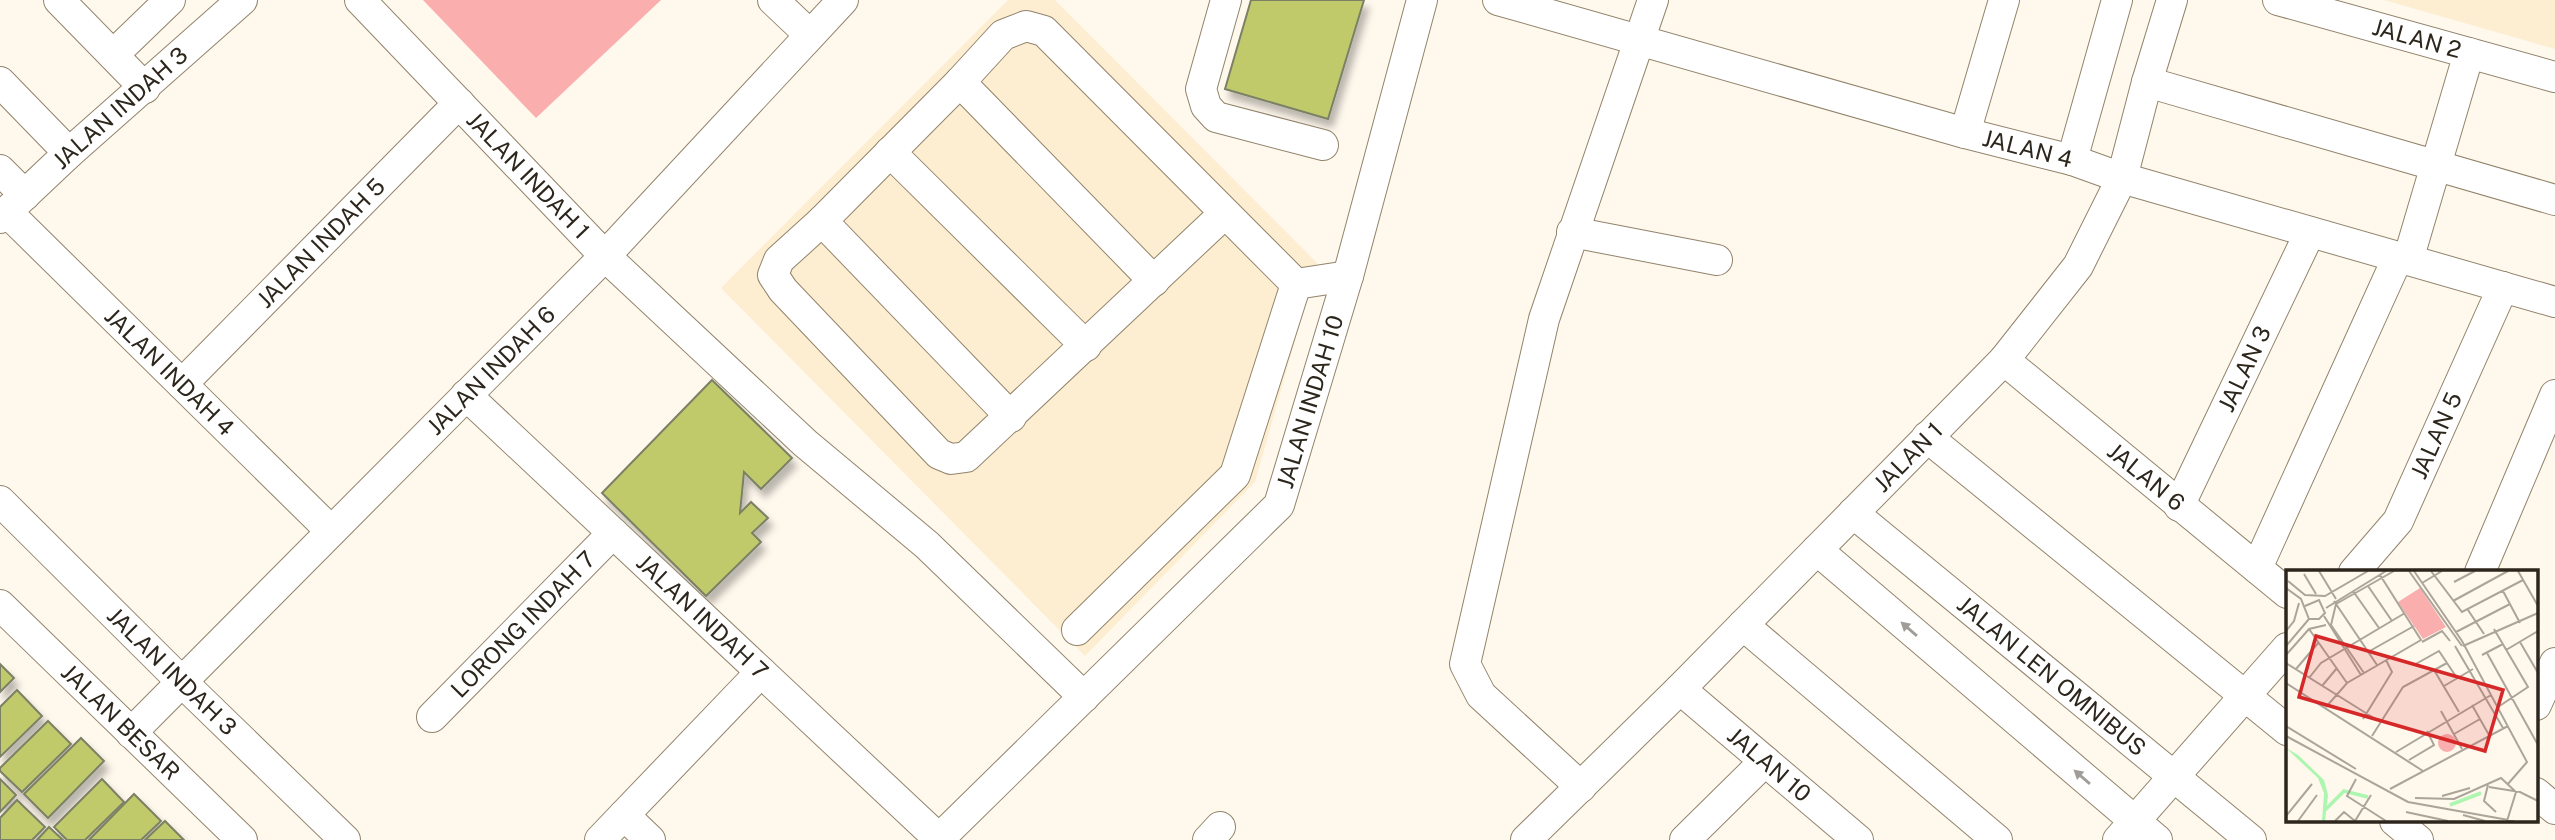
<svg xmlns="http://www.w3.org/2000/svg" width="2555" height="840" viewBox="0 0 2555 840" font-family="'Public Sans',sans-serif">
  <defs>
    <filter id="shadow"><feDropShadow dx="4.5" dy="8" stdDeviation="3.5" flood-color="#0004"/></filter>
  </defs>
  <rect width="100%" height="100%" fill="#fff8ed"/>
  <!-- built -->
  <g fill="#fdeed2">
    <path d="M1008,0H1055L1317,263L1255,482L1085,656L721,288Z"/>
    <path d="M2384,0H2555V49Z"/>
  </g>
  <!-- green -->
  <path fill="#faaeae" d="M423,0H661L536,118Z"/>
  <!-- building -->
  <g fill="#c0ca6a" stroke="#7c8065" stroke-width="2" filter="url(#shadow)">
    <path d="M1251,0H1364L1328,119L1225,89Z"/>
    <path d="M712,380L792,458L761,489L744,472L740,513L751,502L768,518L752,533L761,542L706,596L602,493Z"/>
    <path d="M0,664L14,678L0,692Z"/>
    <path d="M17,690L42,716L0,757V707Z"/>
    <path d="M48,721L71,744L22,792L0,771V768Z"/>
    <path d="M81,738L104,761L48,818L24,794Z"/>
    <path d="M0,779L16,795L0,812Z"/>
    <path d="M102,779L124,802L85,840H67L54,827Z"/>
    <path d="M134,794L161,821L141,840H89Z"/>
    <path d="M17,800L45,827L32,840H0V818Z"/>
    <path d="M165,821L184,840H145Z"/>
    <path d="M49,827L63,840H37Z"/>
  </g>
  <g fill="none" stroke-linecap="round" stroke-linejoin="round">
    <defs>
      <g id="minor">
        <path d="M59,0L145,88"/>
        <path id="s1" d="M360,0L605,256L805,443L927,545L1084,697"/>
        <path d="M773,0L810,35"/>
        <path d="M1226,0L1201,89L1206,106L1216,117L1323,145"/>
        <path id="s2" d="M1498,0L1965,133L2072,160L2122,178L2555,302"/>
        <path id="s3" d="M2278,0L2555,77"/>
        <path d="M113,55L170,0"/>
        <path d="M0,82L69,153"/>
        <path d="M960,82L1154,281"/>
        <path d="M2147,82L2555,200"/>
        <path d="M1965,133L2004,0"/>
        <path d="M890,152L1086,346"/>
        <path d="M2072,160L2117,0"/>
        <path d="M0,170L25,195"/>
        <path id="s4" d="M7,212L331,531"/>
        <path d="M1224,214L966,457L951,459L939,454L783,290L773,275L779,260L822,221L960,82L1003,35L1026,26L1044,31L1296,284L1348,276"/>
        <path id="s5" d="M0,218L69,153L242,0"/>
        <path d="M822,221L1011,417"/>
        <path d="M1572,232L1717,260"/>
        <path d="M2408,260L2469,53"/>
        <path id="s6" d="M2004,360L2287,593"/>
        <path id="s7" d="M182,384L459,103"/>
        <path id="s8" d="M466,395L939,839"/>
        <path d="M1927,437L2287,730"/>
        <path id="s9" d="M0,501L182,682L345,840"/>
        <path id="s10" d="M2179,506L2310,232"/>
        <path id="s11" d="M1853,513L2251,840"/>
        <path d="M1817,550L2157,840"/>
        <path d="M2257,568L2398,257"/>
        <path id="s12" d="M2354,572L2398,521L2503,287"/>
        <path d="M2480,572L2555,395"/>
        <path id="s13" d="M0,605L242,840"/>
        <path d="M1743,625L1997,840"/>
        <path d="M1077,630L1235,475L1296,284"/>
        <path id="s14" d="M1680,689L1858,840"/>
        <path d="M2536,705L2555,663"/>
        <path id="s15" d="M432,717L613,533"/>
        <path id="s16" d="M131,733L605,256L843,0"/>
        <path d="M1581,787L1481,695L1465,664L1544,319L1653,0"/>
        <path d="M2536,793L2555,809"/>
        <path d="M624,815L650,840"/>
        <path d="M2395,821L2418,840"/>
        <path d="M600,840L761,672"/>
        <path id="s17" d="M938,840L1279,505L1348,276L1422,0"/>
        <path d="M1208,840L1220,827"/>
        <path id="s18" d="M1526,840L1680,689L2004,360L2078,266L2122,178L2147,82L2172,0"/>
        <path d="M1685,840L1765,761"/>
        <path d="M2118,840L2287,648"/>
      </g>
    </defs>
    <!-- minor casing -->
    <use href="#minor" stroke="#92846b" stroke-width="32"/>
    <!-- minor -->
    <use href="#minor" stroke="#fff" stroke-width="30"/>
  </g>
  <!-- one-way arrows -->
  <defs><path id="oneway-solid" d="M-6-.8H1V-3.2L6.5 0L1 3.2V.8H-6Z" transform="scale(1.75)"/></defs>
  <g fill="#a09d99">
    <use href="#oneway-solid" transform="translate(1909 629) rotate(-139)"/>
    <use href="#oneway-solid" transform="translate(2082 777) rotate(-139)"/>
  </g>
  <g text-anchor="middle" stroke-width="5" stroke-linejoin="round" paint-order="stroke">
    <!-- street labels -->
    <g font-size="23" fill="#2c261c" stroke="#fff8ed">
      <text dy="8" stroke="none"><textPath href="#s3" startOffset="144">JALAN 2</textPath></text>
      <text dy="8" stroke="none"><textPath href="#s5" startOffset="163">JALAN INDAH 3</textPath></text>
      <text dy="8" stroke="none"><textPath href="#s2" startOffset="550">JALAN 4</textPath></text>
      <text dy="8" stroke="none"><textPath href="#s1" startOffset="243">JALAN INDAH 1</textPath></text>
      <text dy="8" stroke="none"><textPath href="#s7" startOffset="198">JALAN INDAH 5</textPath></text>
      <text dy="8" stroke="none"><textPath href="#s10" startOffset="152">JALAN 3</textPath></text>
      <text dy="8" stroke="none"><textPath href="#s16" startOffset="511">JALAN INDAH 6</textPath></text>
      <text dy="8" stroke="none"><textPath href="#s4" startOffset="228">JALAN INDAH 4</textPath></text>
      <text dy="8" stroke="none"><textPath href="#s17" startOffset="586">JALAN INDAH 10</textPath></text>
      <text dy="8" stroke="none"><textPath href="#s12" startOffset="161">JALAN 5</textPath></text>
      <text dy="8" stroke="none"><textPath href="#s18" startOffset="541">JALAN 1</textPath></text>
      <text dy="8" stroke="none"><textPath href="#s6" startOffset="184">JALAN 6</textPath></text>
      <text dy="8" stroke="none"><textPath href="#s8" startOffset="324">JALAN INDAH 7</textPath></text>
      <text dy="8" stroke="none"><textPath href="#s15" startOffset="130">LORONG INDAH 7</textPath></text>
      <text dy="8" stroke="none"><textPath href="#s9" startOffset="242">JALAN INDAH 3</textPath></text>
      <text dy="8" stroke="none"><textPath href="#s11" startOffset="257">JALAN LEN OMNIBUS</textPath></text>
      <text dy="8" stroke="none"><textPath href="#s13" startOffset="168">JALAN BESAR</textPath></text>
      <text dy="8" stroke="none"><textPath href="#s14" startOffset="117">JALAN 10</textPath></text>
    </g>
  </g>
  <!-- overview -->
  <g transform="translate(2286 570)">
    <rect width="252" height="252" fill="#fff8ed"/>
    <path d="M134,18L160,57L137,69L112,32ZM152 173a9 9 0 1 1 18 0a9 9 0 1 1-18 0Z" fill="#faaeae"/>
    <path d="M0,178L12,185L38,210L42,225L39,251H36L38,223L32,208Z" fill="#acf6af"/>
    <path fill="none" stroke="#acf6af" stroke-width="3.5" d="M164,235L195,223M39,240L58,221L82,227"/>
    <path fill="none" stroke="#aba499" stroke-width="2" d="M33,1L50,29M123,1L176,76M128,1L176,71L241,192L221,215M145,1L176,42L237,10M232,1L252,36M18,4L30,24M2,11L19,25L39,26L82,1M168,12L189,1M136,13L156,1M82,16L106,51M0,18L15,29L23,49H33L39,43L33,30L19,36M67,21L93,58M217,21L234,53M48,31L91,95M167,31L222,1M50,34L45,55L78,103M50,34L108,1M40,38L100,1M182,40L198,64M38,46L75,105M23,59L61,113M208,59L242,117L212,137M0,61L8,51L13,33M170,62L224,34M136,72L156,61L164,71M234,72L252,103M0,76L23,49M169,76L217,158M177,76L252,43M220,80L252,61M82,82L128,56M201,83L252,175M0,85L23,59L40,55M196,85L217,74M0,93L91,150M128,95L153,81L171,108M10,99L33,72M148,100L173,142M23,108L35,93L119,43M0,113L137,201M36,116L51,98M158,116L187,99M186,135L203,165M40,137L61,113L135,70L94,5M155,141L176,179M77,149L106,102L100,90M0,156L70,199M168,164L194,149M0,166L122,232L228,251M86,166L117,117L161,93M110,182L205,125M123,190L148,175L141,161M70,209L61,226L100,251M202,215L198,231L210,242M203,217L234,222L252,231M104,219L222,156M156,226L184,218M129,228L168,229L215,208L230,222L221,251M120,242L162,251M177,245L199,251M0,246L26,214M12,251L31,225M49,251L58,242L69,251M69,251L85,225"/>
    <path fill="#d62828" fill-opacity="0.15" stroke="#d62828" stroke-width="3.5" d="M30,66L217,120L199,181L13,127Z"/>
    <rect width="252" height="252" fill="none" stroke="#2c261c" stroke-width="3.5"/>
  </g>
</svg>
